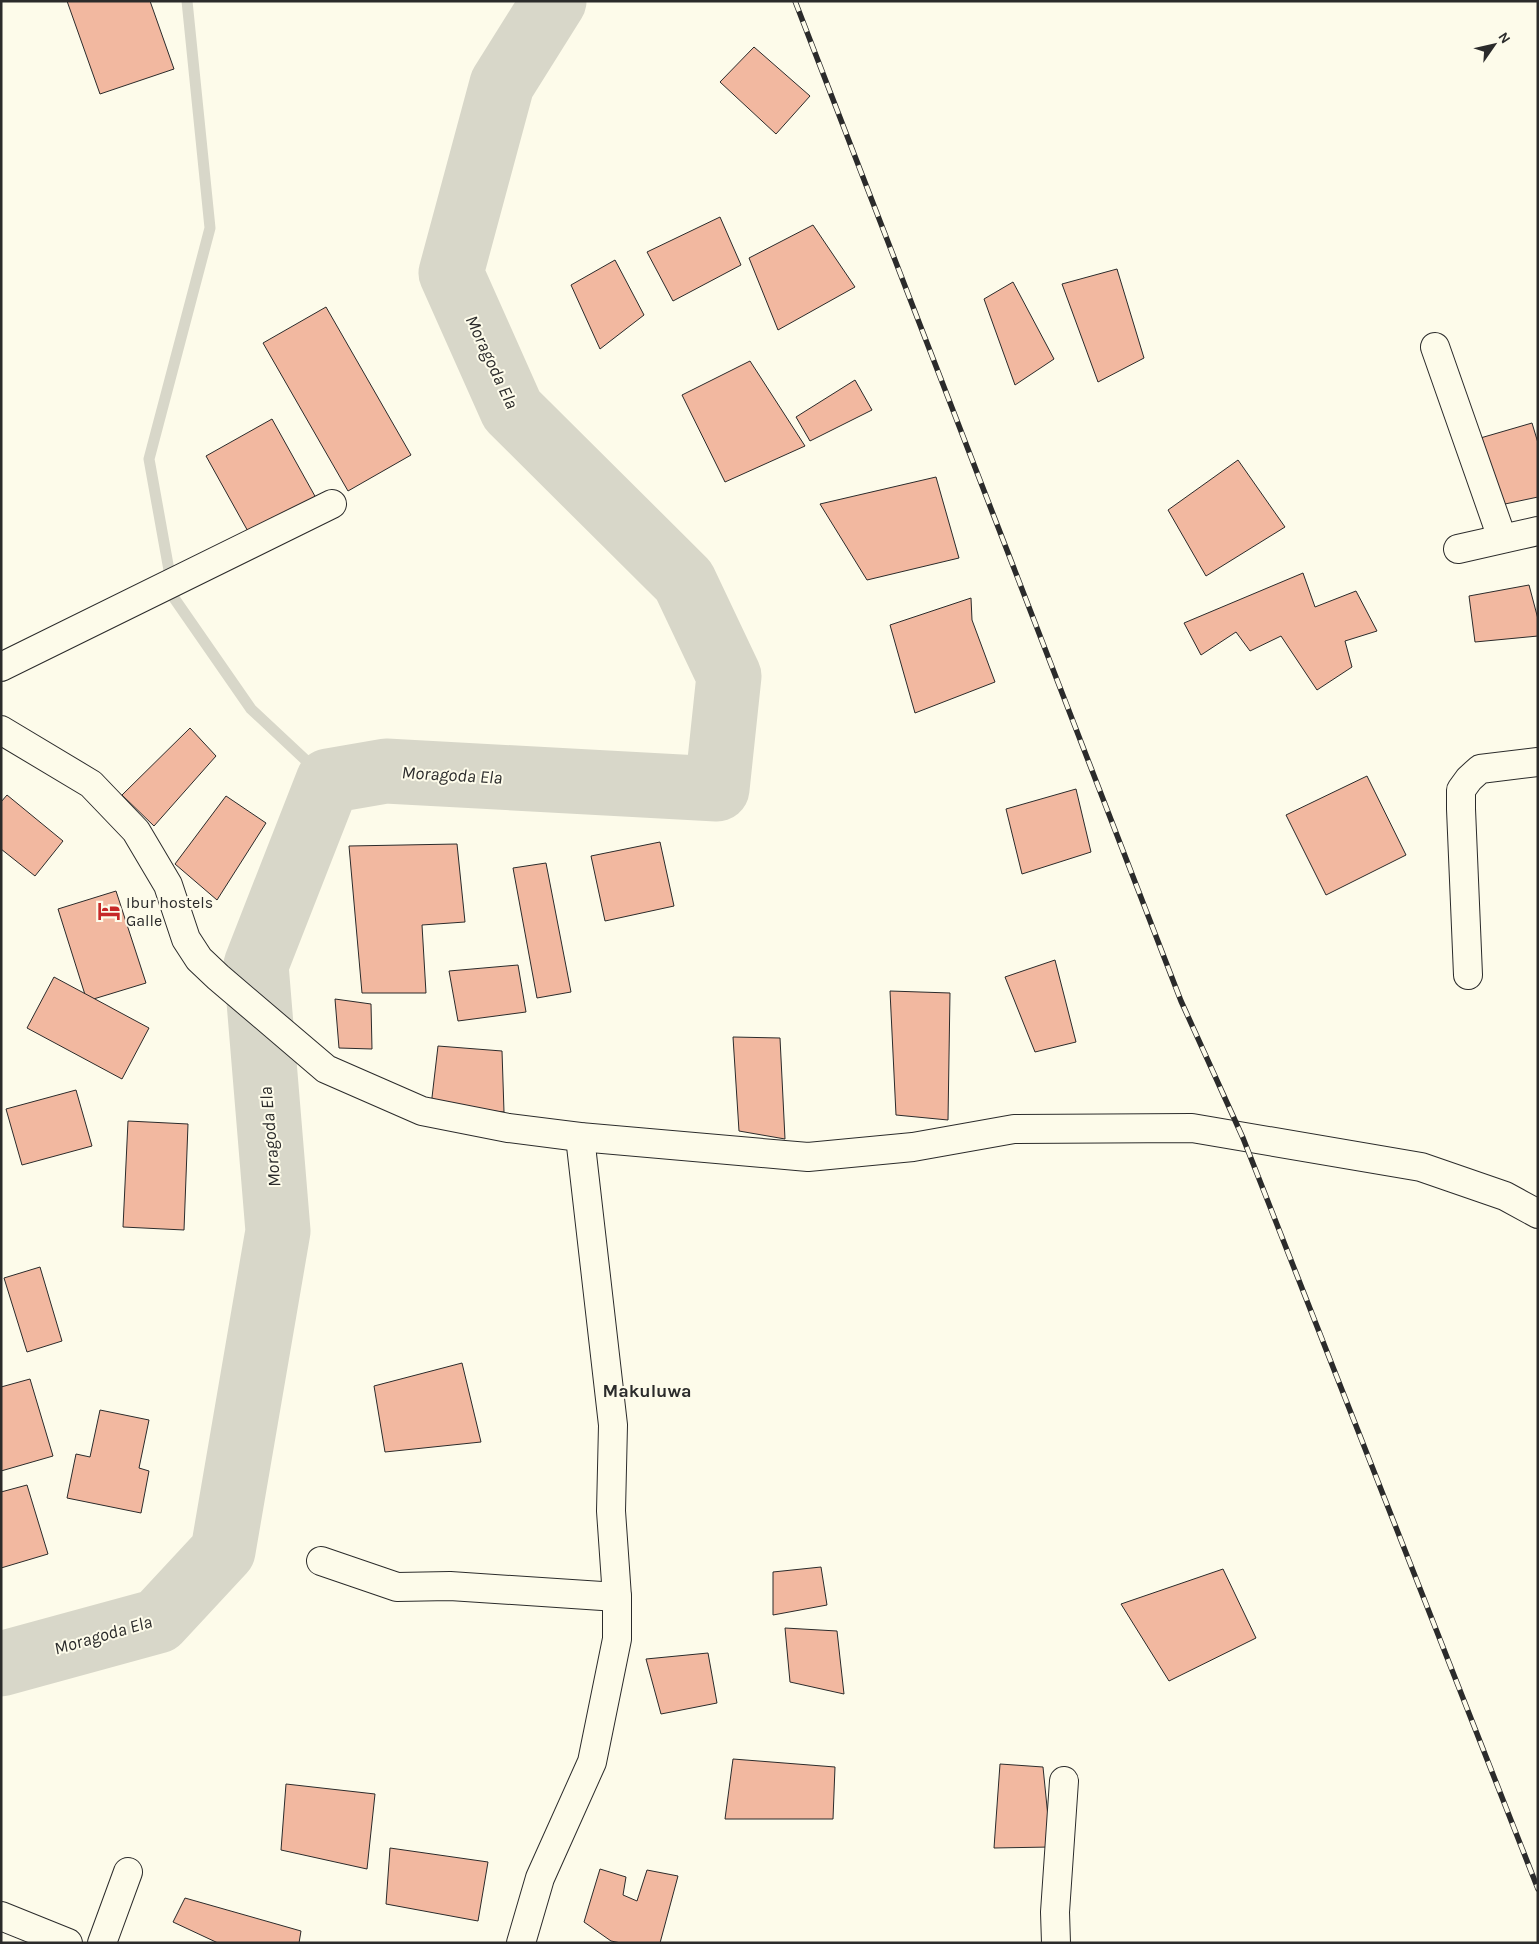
<svg xmlns="http://www.w3.org/2000/svg" width="1539" height="1944" viewBox="0 0 1539 1944" font-family="Karla,sans-serif">
  <rect width="100%" height="100%" fill="#fdfbea"/>
  <g fill="none" stroke-linecap="round" stroke-linejoin="round">
    <!-- stream -->
    <path stroke="#d8d7c9" stroke-width="11" d="M187,1L210,228L149,459L174,598L251,709L328,781"/>
    <!-- river -->
    <path stroke="#d8d7c9" stroke-width="65" d="M1,1664L158,1621L223,1551L278,1231L256,965L328,781L386,771L717,789L729,676L684,581L512,410L451,273L502,84L554,1"/>
  </g>
  <!-- building -->
  <g fill="#f2b8a0" stroke="#2b2b2b">
    <path d="M67,1H150L174,69L100,94Z"/>
    <path d="M754,47L810,96L776,134L720,82Z"/>
    <path d="M720,217L741,265L673,301L647,252Z"/>
    <path d="M813,225L855,287L778,330L749,258Z"/>
    <path d="M615,260L644,315L600,349L571,285Z"/>
    <path d="M1117,269L1144,358L1098,382L1062,284Z"/>
    <path d="M1013,282L1054,359L1015,385L984,299Z"/>
    <path d="M326,307L411,455L348,491L263,343Z"/>
    <path d="M750,361L805,446L725,482L682,395Z"/>
    <path d="M855,380L872,410L810,441L796,417Z"/>
    <path d="M272,419L316,498L250,535L206,456Z"/>
    <path d="M1532,423L1538,443V497L1505,504L1477,439Z"/>
    <path d="M1238,460L1285,527L1206,576L1168,510Z"/>
    <path d="M936,477L959,558L867,580L820,504Z"/>
    <path d="M1303,573L1315,607L1356,591L1377,631L1345,641L1352,667L1317,690L1281,636L1250,651L1236,632L1201,655L1184,623Z"/>
    <path d="M1529,585L1538,619V636L1475,642L1469,596Z"/>
    <path d="M971,598L972,620L995,682L915,713L890,625Z"/>
    <path d="M190,728L216,756L154,826L122,795Z"/>
    <path d="M1367,776L1406,855L1326,895L1286,815Z"/>
    <path d="M1076,789L1091,852L1022,874L1006,809Z"/>
    <path d="M7,795L63,841L35,876L1,849V802Z"/>
    <path d="M226,796L266,823L217,900L175,864Z"/>
    <path d="M660,842L674,906L605,921L591,856Z"/>
    <path d="M457,844L465,922L422,925L426,993H362L349,846Z"/>
    <path d="M546,863L571,992L537,998L513,868Z"/>
    <path d="M116,891L146,983L87,1001L58,909Z"/>
    <path d="M1055,960L1076,1042L1035,1052L1005,977Z"/>
    <path d="M518,965L526,1012L458,1021L449,971Z"/>
    <path d="M54,977L149,1028L122,1079L27,1028Z"/>
    <path d="M890,991L950,993L948,1120L896,1115Z"/>
    <path d="M335,999L371,1004L372,1049L339,1048Z"/>
    <path d="M733,1037L780,1038L785,1139L739,1131Z"/>
    <path d="M438,1046L502,1051L504,1112L431,1106Z"/>
    <path d="M76,1090L92,1146L22,1165L6,1109Z"/>
    <path d="M128,1121L188,1124L184,1230L123,1227Z"/>
    <path d="M40,1267L62,1341L27,1352L4,1278Z"/>
    <path d="M462,1363L481,1442L385,1452L374,1386Z"/>
    <path d="M30,1379L53,1456L1,1471V1387Z"/>
    <path d="M100,1410L149,1420L139,1468L149,1471L141,1513L67,1498L76,1454L90,1457Z"/>
    <path d="M27,1485L48,1554L1,1568V1492Z"/>
    <path d="M821,1567L827,1605L773,1615V1572Z"/>
    <path d="M1223,1569L1256,1638L1169,1681L1121,1604Z"/>
    <path d="M785,1628L837,1631L844,1694L790,1682Z"/>
    <path d="M708,1653L717,1703L661,1714L646,1659Z"/>
    <path d="M733,1759L835,1767L833,1819H725Z"/>
    <path d="M1000,1764L1043,1767L1051,1847L994,1848Z"/>
    <path d="M286,1784L375,1794L367,1869L281,1850Z"/>
    <path d="M390,1848L488,1862L478,1921L386,1904Z"/>
    <path d="M600,1869L626,1877L623,1895L637,1901L647,1870L678,1876L660,1943H621L611,1941L584,1922Z"/>
    <path d="M185,1898L301,1931L299,1943H218L173,1922Z"/>
  </g>
  <g fill="none" stroke-linecap="round" stroke-linejoin="round">
    <defs>
      <g id="minor">
        <path d="M1435,347L1502,538L1497,524"/>
        <path d="M1458,549L1538,531"/>
        <path d="M1,667L332,504"/>
        <path d="M1,730L91,784L136,831L168,885L186,939L199,959L218,977L326,1069L422,1111L508,1128L580,1137L808,1157L913,1147L1014,1129L1192,1128L1421,1167L1505,1196L1538,1214"/>
        <path d="M1468,975L1461,809V790L1469,779L1480,769L1538,762"/>
        <path d="M321,1561L397,1587L450,1586L617,1597"/>
        <path d="M1,1916L68,1943"/>
        <path d="M102,1943L128,1872"/>
        <path d="M521,1943L540,1878L592,1762L617,1639V1597L611,1511L613,1425L580,1137"/>
        <path d="M1056,1943L1055,1912L1064,1781"/>
      </g>
    </defs>
    <!-- minor casing -->
    <use href="#minor" stroke="#2b2b2b" stroke-width="30"/>
    <!-- minor -->
    <use href="#minor" stroke="#fdfbea" stroke-width="28"/>
    <defs>
      <path id="rail" d="M795,1L1181,1001L1243,1138L1538,1889"/>
    </defs>
    <!-- rail casing -->
    <use href="#rail" stroke="#2b2b2b" stroke-width="5.5"/>
    <!-- rail -->
    <use href="#rail" stroke="#fdfbea" stroke-width="4" stroke-dasharray="11" stroke-linecap="butt"/>
  </g>
  <!-- icons -->
  <defs>
    <symbol id="hotel-bare" viewBox="-9 -9 18 18"><path d="M-6-4.5h1.5V1H6V5H4.5V3h-9V5H-6ZM-4 0a1.8 1.8 0 1 1 3.6 0ZM.5 0V-2.5h3Q6-2.5 6 0Z" fill="#c62828" stroke="#fdfbea" stroke-width="2.5" paint-order="stroke"/></symbol>
  </defs>
  <g fill-rule="evenodd">
    <use href="#hotel-bare" x="93" y="895" width="32" height="32"/>
  </g>
  <g text-anchor="middle" stroke-width="4" stroke-linejoin="round" paint-order="stroke">
    <!-- poi labels -->
    <g font-size="16" fill="#2b2b2b" stroke="#fdfbea" text-anchor="start">
      <text x="126" y="908">Ibur hostels<tspan x="126" dy="18">Galle</tspan></text>
    </g>
    <!-- water labels -->
    <g font-size="18" font-style="italic" fill="#2b2b2b" stroke="#fdfbea">
      <text transform="translate(492 362) rotate(65)" y="6">Moragoda Ela</text>
      <text transform="translate(452 775) rotate(3)" y="6">Moragoda Ela</text>
      <text transform="translate(270 1137) rotate(-95)" y="6">Moragoda Ela</text>
      <text transform="translate(103 1635) rotate(-16)" y="6">Moragoda Ela</text>
    </g>
    <!-- neighbourhood labels -->
    <g font-size="18" font-weight="bold" fill="#2b2b2b" stroke="#fdfbea">
      <text x="647" y="1397">Makuluwa</text>
    </g>
  </g>
  <!-- border -->
  <rect width="1539" height="1944" fill="none" stroke="#2b2b2b" stroke-width="5"/>
  <!-- north arrow -->
  <g transform="translate(1494 45) rotate(56)" stroke="#fdfbea" stroke-width="4" paint-order="stroke">
  <path d="M0-4L9 19L0 12L-9 19Z" fill="#2b2b2b"/>
  <text y="-8" font-size="14" font-weight="bold" text-anchor="middle" fill="#2b2b2b">N</text>
  </g>
</svg>
